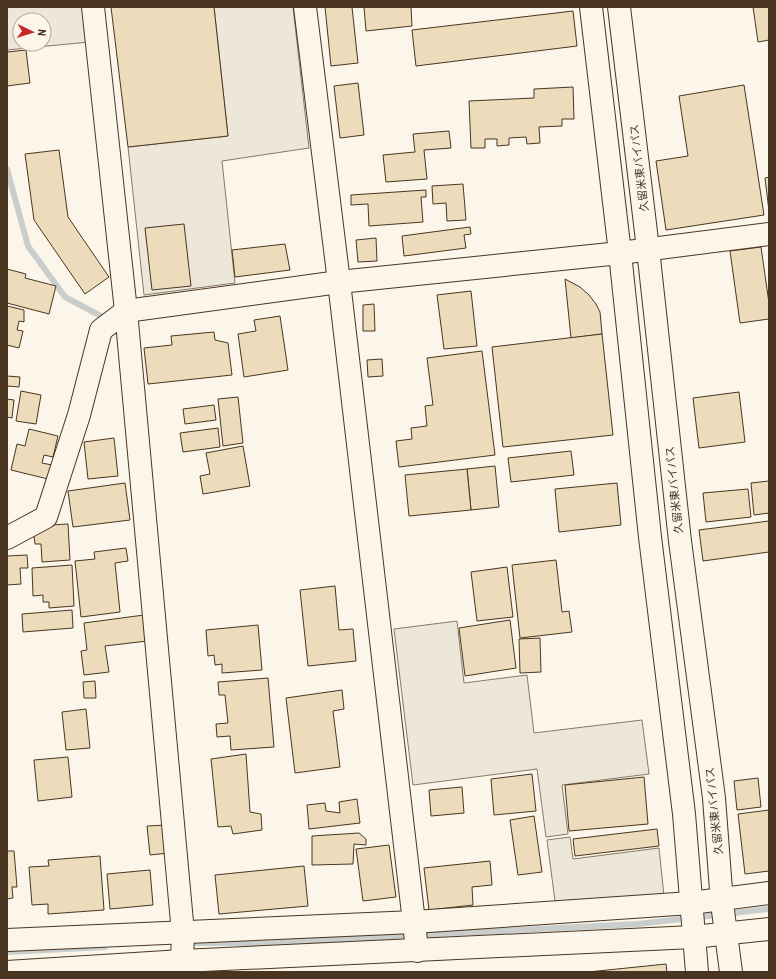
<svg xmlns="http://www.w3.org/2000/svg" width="776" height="979" viewBox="0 0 776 979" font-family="'Roboto Condensed','Noto Sans JP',sans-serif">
  <rect width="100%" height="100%" fill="#fbf6e9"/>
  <!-- parking -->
  <g fill="#ede7d9" stroke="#887966" fill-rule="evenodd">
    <path d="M7,7H86L89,42L7,50ZM20,20H44V44H20Z"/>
    <path d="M214,7H293L309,148L222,161L235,283L144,295L128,147L228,136Z"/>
    <path d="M457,621L464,683L527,675L534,733L642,720L649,774L562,785L568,834L546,837L537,769L413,785L394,629Z"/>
    <path d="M570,837L573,859L659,848L664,896L555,901L547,840Z"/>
  </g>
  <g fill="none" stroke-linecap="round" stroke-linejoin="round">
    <!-- stream -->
    <g stroke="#c9cecd" stroke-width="6">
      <path d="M7,169L28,246L65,297L101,316"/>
      <path d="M186,943H258L638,924L769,909"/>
      <path d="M7,952L105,947"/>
    </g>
  </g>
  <!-- building -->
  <g fill="#ecdcbc" stroke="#4a3520">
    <path d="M111,7H214L228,136L128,147Z"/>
    <path d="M325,7H352L358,63L331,66Z"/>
    <path d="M364,7H411L412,26L366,31Z"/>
    <path d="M753,7H769V40L758,42Z"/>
    <path d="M573,11L577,46L416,66L412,30Z"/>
    <path d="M26,50L30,83L7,86V52Z"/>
    <path d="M358,83L364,135L340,138L334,86Z"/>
    <path d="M744,85L764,215L666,230L656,161L688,156L679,96Z"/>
    <path d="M573,87L574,119H562V126L539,127L540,143L527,144L526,137L509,138V145L497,146V139H485V148H471L469,101L534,98V89Z"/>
    <path d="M449,131L451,148L424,150L427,179L386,182L383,155L415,152L413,134Z"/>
    <path d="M59,150L68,217L109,277L85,294L34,220L25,154Z"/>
    <path d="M769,177V211L765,178Z"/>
    <path d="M463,184L466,220L447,221L446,203L433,204L432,186Z"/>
    <path d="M426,190V197H421L423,222L369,226L368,204L351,205V195Z"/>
    <path d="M184,224L191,286L152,290L145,228Z"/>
    <path d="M470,227L471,234L464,235L466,248L404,256L402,236Z"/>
    <path d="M376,238L377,261L358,262L356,240Z"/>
    <path d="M285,244L290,270L235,277L232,250Z"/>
    <path d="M761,247L769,303V319L740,323L730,251Z"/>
    <path d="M7,269L26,274L25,278L56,286L49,314L7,303Z"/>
    <path d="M565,279L580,287L589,295L596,304L600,312L602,334L571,338Z"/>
    <path d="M471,291L477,346L444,349L437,295Z"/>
    <path d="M374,304L375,331H363V305Z"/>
    <path d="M7,306L24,310V322L19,321L17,330L23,331L19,348L7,345Z"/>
    <path d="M280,316L288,370L244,377L238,334L256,331L254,320Z"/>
    <path d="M214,332L215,340L228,343L232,375L148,384L144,348L172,345L171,336Z"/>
    <path d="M602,334L613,435L503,447L492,347Z"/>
    <path d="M482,351L495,455L399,467L396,441L412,439L411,428L427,426L425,406L433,405L427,358Z"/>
    <path d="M382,359L383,376L368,377L367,360Z"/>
    <path d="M7,376L20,377L19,387L7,386Z"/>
    <path d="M21,391L41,395L36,424L16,421Z"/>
    <path d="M739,392L745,442L699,448L693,398Z"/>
    <path d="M238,397L243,443L223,446L218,399Z"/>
    <path d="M7,399L14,400L12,418L7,417Z"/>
    <path d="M214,405L216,420L185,424L183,409Z"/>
    <path d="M218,428L220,447L183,452L180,433Z"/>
    <path d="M29,429L58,436L53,457L44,455L42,463L52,465L48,479L11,470L17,444L25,446Z"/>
    <path d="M114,438L118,476L88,479L84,442Z"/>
    <path d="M243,446L250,486L203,494L200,476L210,474L206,453Z"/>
    <path d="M571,451L574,475L511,482L508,458Z"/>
    <path d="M495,466L499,507L471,510L467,469Z"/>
    <path d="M467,469L471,510L409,516L405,475Z"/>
    <path d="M769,481V513L754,515L751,483Z"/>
    <path d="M125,483L130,520L73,527L68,491Z"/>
    <path d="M617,483L621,525L559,532L555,489Z"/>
    <path d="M748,489L751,517L706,522L703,493Z"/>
    <path d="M769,521V552L703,561L699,530Z"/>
    <path d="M68,524L70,560L42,562L41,544H35L33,526Z"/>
    <path d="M126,548L128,561L115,563L120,612L81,617L75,561L95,559L94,552Z"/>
    <path d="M27,555L28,568H20L21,584L7,585V556Z"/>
    <path d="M556,560L562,612L569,611L572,632L520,638L512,565Z"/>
    <path d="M72,565L74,606L49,608V602H43V595L33,596L32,568Z"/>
    <path d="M507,567L513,617L477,621L471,572Z"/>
    <path d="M335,586L339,630L353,629L356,661L308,666L300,590Z"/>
    <path d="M72,610L73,628L23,632L22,614Z"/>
    <path d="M144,615L147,641L105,646L109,672L84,675L81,651L87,650L84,623Z"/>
    <path d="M510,620L516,668L465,676L459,628Z"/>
    <path d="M258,625L262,670L222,673V664L215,665L214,655L208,656L206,630Z"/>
    <path d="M540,638L541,672L520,673L519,639Z"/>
    <path d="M268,678L274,747L231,750L230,736L217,737L216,724L228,723L225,695H219L218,682Z"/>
    <path d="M95,681L96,698H84L83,682Z"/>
    <path d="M342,690L344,709L333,711L340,767L295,773L286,698Z"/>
    <path d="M86,709L90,748L66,750L62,712Z"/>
    <path d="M246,754L250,812L261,814L262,830L233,834L231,826L218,827L211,759Z"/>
    <path d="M68,757L72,797L38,801L34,760Z"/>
    <path d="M532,774L536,811L494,815L491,779Z"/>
    <path d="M644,777L648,824L569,831L565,785Z"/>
    <path d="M758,778L761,807L737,810L734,781Z"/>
    <path d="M462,787L464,813L431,816L429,790Z"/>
    <path d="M357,799L360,823L309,829L307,805L325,803L326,811L340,813L339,802Z"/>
    <path d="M769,810V871L745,874L738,814Z"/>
    <path d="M534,816L542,872L518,875L510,820Z"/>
    <path d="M167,825L169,853L150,855L147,826Z"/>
    <path d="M657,829L659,846L575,856L573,839Z"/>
    <path d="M359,833L366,839V845L354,844L353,864L312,865V836Z"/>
    <path d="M389,845L396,897L363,901L356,849Z"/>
    <path d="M7,851H14L17,887H12L13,898L7,899Z"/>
    <path d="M100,856L104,910L48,914V904L32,905L29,867L49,866L48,860Z"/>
    <path d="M490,861L492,885L472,887L473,905L429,910L424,868Z"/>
    <path d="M304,866L308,906L219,914L215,875Z"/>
    <path d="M150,870L153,905L110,909L107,874Z"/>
    <path d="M666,964L667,972H588Z"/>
  </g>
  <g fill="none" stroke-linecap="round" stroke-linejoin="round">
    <defs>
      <g id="minor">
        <path d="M93,7L126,311L339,282L620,253L769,234"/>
        <path d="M305,7L339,282L414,922L417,951"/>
        <path d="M7,538L46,517L79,415L101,330L126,311L183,933L182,961L183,972"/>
        <path d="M7,940L414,922L691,903L769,893"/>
        <path d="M7,972L182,961L693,937L769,929"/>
      </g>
      <g id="highway">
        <path d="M591,7L620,253L650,537L684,814L697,972"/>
        <path d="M619,7L648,249L680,541L714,798L722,903L731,972"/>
      </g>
    </defs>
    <!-- minor casing -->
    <use href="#minor" stroke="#4a3520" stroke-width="24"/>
    <!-- highway casing -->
    <use href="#highway" stroke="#4a3520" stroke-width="24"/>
    <!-- minor -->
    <use href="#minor" stroke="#fbf6e9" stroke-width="22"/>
    <!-- highway -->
    <use href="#highway" stroke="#fbf6e9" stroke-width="22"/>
  </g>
  <g text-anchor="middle" stroke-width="3" stroke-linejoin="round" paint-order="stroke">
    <!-- street labels -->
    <g font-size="11" fill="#4a3520" stroke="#fbf6e9">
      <text transform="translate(639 168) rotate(-97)" y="4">久留米東バイパス</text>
      <text transform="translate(674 490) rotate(-96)" y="4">久留米東バイパス</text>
      <text transform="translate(714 811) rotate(-96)" y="4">久留米東バイパス</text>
    </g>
  </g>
  <!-- border -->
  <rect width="776" height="979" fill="none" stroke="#4a3520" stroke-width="16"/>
  <!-- north arrow -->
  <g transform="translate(32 32) rotate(94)"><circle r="19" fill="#fbf6e9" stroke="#b4a999"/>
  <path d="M0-3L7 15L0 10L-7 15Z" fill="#c62828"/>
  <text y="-6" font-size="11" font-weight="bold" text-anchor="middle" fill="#4a3520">N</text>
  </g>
</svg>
